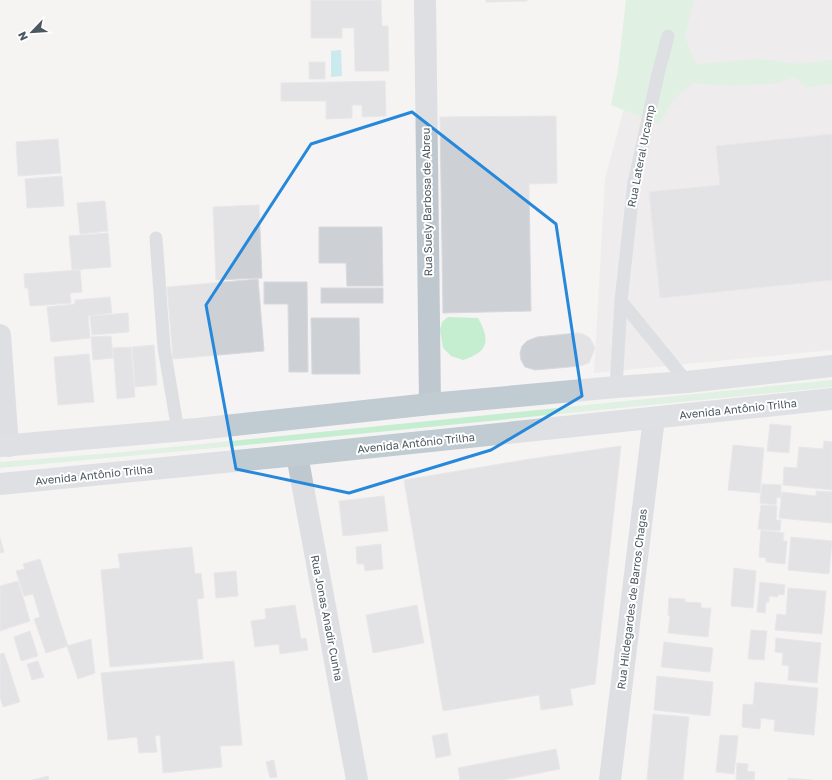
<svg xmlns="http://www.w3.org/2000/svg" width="832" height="780" viewBox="0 0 832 780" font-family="'Golos Text',sans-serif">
  <rect width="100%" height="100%" fill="#f5f3f3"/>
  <!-- education -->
  <path fill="#e5e4e4" d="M653,0H832V350L594,373L605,179Z"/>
  <!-- green -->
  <g fill="#c5eed1">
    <path d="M626,0H694L685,37L696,64L757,59L799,64L832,60V83L807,88L795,77L777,83L735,86L693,83L674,99L659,124L611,105L618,70Z"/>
    <path d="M448,317L478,318C491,341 488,352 463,360L451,356L443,348L440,330L442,322Z"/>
    <path d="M832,380V387L236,446L0,468V462L113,453Z"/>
  </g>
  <!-- water -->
  <path fill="#95dfe8" d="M341,50L342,76L331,77V51Z"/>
  <!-- building -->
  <g fill="#cdd0d4" stroke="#d7d9dd">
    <path d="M311,0H381L382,26H388L389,71H355L354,28H342V38H311Z"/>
    <path d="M486,0H527V1L486,2Z"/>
    <rect x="309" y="62" width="16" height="17"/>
    <path d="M385,81L386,116L362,117V105H352V118L326,119V101H281V83Z"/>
    <path d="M556,116L557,183L529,184L531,311L443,313L440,117Z"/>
    <path d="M832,134V280L660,298L649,192L720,185L716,146Z"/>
    <path d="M58,139L61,173L18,176L16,142Z"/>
    <path d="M62,176L64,206L27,208L25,179Z"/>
    <path d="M105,201L108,231L80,234L77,203Z"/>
    <path d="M259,205L262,278L216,280L213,207Z"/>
    <path d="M319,227H382L383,286H347L346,263H319Z"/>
    <path d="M108,233L111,267L72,270L69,236Z"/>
    <path d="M80,270L82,292L70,293L71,303L30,306L28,288H25L24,274Z"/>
    <path d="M258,279L264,351L173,359L167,287Z"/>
    <path d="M264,282H307L308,372H289L288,304H264Z"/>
    <rect x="321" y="288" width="62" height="15"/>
    <path d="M110,297L112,313L88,316L90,338L51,342L47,307L75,304V300Z"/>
    <path d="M128,313L129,332L92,335L90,316Z"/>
    <path d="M311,318H359L360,374H312Z"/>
    <path d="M577,333L583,334L590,338L595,348L589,363L580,366L535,370L525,367L521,360L520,353L522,346L527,341L537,337Z"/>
    <path d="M111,336L113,358L93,360L91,337Z"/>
    <path d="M154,345L157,385L135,387L132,347Z"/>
    <path d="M131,347L135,397L117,399L113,348Z"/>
    <path d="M89,354L94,402L58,405L54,357Z"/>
    <path d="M770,424L791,426L789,453L767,451Z"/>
    <path d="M824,441L832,442V490L783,485L784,467L797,468L799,447L823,449Z"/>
    <path d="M733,445L764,448L760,493L728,490Z"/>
    <path d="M621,446L595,684L570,689L573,705L541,710L539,695L443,711L404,480L530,459Z"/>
    <path d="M762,484L781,485V498L777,497L776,505L760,503Z"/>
    <path d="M816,491L832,492V523L779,518L782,492L816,496Z"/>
    <path d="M384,496L388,531L343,536L339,501Z"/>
    <path d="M761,505L777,506L776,520H781L780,531L758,529Z"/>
    <path d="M761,530L784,533L783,541H787L785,564L766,562V558L759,557Z"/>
    <path d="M791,537L832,541L829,574L788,570Z"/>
    <path d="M0,538L4,552L0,553Z"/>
    <path d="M381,544L383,569L365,571L364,564H357L356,547Z"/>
    <path d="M192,547L195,574L201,573L204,598L197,599L203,659L110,667L101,570L120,568L118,554Z"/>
    <path d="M40,559L68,646L46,653L34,619L40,617L33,594L24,596L16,571L25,569L23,564Z"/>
    <path d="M734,568L756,571L753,608L731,606Z"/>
    <path d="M236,571L238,596L216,598L214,573Z"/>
    <path d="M18,581L30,621L0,631V586Z"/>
    <path d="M760,582L785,585L784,595L778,594V597L769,596V602H766L765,613L757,612Z"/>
    <path d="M788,588L826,591L822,634L775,630L777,614L786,615Z"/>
    <path d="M669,598L685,599V602L701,603V608H711L708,637L668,633L670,616L668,615Z"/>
    <path d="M295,605L301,639L306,638L308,650L280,654L279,644L255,647L251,621L266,619L265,609Z"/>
    <path d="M417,605L424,643L373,653L366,615Z"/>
    <path d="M751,630L767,631L764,660L748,659Z"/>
    <path d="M30,631L38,656L21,661L14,637Z"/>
    <path d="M776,638L821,643L817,683L788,680L789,666L782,665L783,653L775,652Z"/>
    <path d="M91,639L95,673L78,679L67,646Z"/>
    <path d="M664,642L713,648L710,672L661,667Z"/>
    <path d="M4,653L20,702L3,707L0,697V654Z"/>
    <path d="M38,661L44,677L32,680L27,664Z"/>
    <path d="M234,661L242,745L220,746L222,767L163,773L160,735L155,736L157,752L139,753L137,737L108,740L101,673Z"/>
    <path d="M657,676L713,682L710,716L654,710Z"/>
    <path d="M755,682L818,688L814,735L774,731L775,720L761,718L760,729L742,727L743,704L753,705Z"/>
    <path d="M653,714L689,717L683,780H647Z"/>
    <path d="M447,733L451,755L436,758L432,736Z"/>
    <path d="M720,735L738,736L734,774L716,772Z"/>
    <path d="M556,749L560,769L504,780H460L458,768Z"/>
    <path d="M274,760L277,777L270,778L266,762Z"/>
    <path d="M737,763L748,764L747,771L755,772L754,780H736Z"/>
    <path d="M48,776L49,780H32Z"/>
    <path d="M788,778L812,780H788Z"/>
  </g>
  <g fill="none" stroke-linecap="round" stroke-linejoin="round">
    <!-- lane -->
    <g stroke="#bfc8ce" stroke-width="13">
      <path d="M156,238L164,348L178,431"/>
      <path d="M621,301L687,382"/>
      <path d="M616,387L621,301L634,183L658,74L668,36"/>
    </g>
    <!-- street -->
    <g stroke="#bfc8ce" stroke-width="22">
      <path d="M425,0L430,404"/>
      <path d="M0,335L8,446"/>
      <path d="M297,455L357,780"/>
      <path d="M610,780L654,418"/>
    </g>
    <!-- secondary -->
    <g stroke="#c0cbd2" stroke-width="22">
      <path d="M0,446L197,429L430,404L616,387L687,382L832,366"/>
      <path d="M0,484L297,455L832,399"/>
    </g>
  </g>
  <!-- marked area -->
  <path d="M0 0H832V780H0ZM412,112L556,224L582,396L491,450L349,493L236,469L206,305L311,144Z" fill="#f5f3f3" fill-opacity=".55" fill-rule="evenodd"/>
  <path fill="none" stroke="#2688db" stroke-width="3" stroke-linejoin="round" d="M412,112L556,224L582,396L491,450L349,493L236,469L206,305L311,144Z"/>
  <g text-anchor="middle" stroke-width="4" stroke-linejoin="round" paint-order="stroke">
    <!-- street labels -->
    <g font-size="11" fill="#4b585f" stroke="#fff">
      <text transform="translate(641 156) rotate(-79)" y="4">Rua Lateral Urcamp</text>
      <text transform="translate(427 202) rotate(-91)" y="4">Rua Suely Barbosa de Abreu</text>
      <text transform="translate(738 409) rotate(-6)" y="4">Avenida Antônio Trilha</text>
      <text transform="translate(416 443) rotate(-6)" y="4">Avenida Antônio Trilha</text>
      <text transform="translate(94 475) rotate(-6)" y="4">Avenida Antônio Trilha</text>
      <text transform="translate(632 599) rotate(-83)" y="4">Rua Hildegardes de Barros Chagas</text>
      <text transform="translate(327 618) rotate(79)" y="4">Rua Jonas Anadir Cunha</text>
    </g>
  </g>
  <!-- north arrow -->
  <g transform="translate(32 32) rotate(245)" stroke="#ffffff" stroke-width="3" paint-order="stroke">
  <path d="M0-3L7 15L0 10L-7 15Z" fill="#4b585f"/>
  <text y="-6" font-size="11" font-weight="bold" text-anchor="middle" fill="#4b585f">N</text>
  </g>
</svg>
